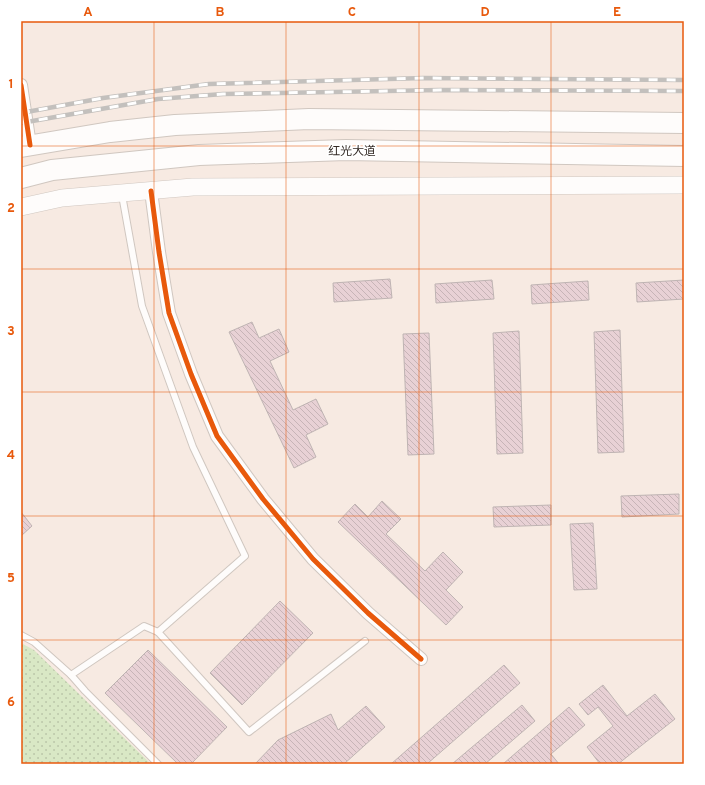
<svg xmlns="http://www.w3.org/2000/svg" width="705" height="785" viewBox="0 0 705 785" font-family="Overpass,'Noto Sans SC',sans-serif">
  <defs>
    <pattern id="grass-dots" width="8" height="8" patternUnits="userSpaceOnUse"><rect width="8" height="8" fill="#d9e8c5"/><path d="M2 2h.1M6 6h.1" fill="none" stroke="#bbc7a9" stroke-width="1.8" stroke-linecap="round"/></pattern>
    <pattern id="building-back-hatch" width="6" height="6" patternUnits="userSpaceOnUse"><rect width="6" height="6" fill="#e8d1d5"/><path d="M-1 5l2 2M0 0l6 6M5-1l2 2" fill="none" stroke="#c7b4b7"/></pattern>
  </defs>
  <rect width="100%" height="100%" fill="#f7eae2"/>
  <!-- grass -->
  <path fill="url(#grass-dots)" d="M21,643L34,650L151,764H21Z"/>
  <!-- building -->
  <g fill="url(#building-back-hatch)" stroke="#bfb4b3">
    <path d="M390,279L392,298L334,302L333,283Z"/>
    <path d="M492,280L494,299L436,303L435,284Z"/>
    <path d="M684,280V299L637,302L636,283Z"/>
    <path d="M588,281L589,300L532,304L531,285Z"/>
    <path d="M252,322L259,338L279,329L289,352L270,361L293,410L316,399L328,424L306,435L316,457L294,468L229,332Z"/>
    <path d="M620,330L624,452L598,453L594,332Z"/>
    <path d="M519,331L523,453L497,454L493,333Z"/>
    <path d="M429,333L434,454L408,455L403,334Z"/>
    <path d="M679,494V514L622,517L621,496Z"/>
    <path d="M382,501L401,519L386,534L425,571L443,552L463,572L446,590L463,607L446,625L338,522L355,504L368,517Z"/>
    <path d="M551,505V525L494,527L493,507Z"/>
    <path d="M21,512L32,526L21,536Z"/>
    <path d="M593,523L597,589L574,590L570,524Z"/>
    <path d="M280,601L313,633L242,705L210,673Z"/>
    <path d="M148,650L227,727L191,764H178L105,693Z"/>
    <path d="M504,665L520,683L427,764H391Z"/>
    <path d="M603,685L627,716L655,694L675,719L618,764H600L587,747L613,726L598,707L588,715L579,704Z"/>
    <path d="M522,705L535,721L485,764H452Z"/>
    <path d="M366,706L385,727L344,764H255L278,740L331,714L338,730Z"/>
    <path d="M569,707L585,725L551,754L559,764H503Z"/>
  </g>
  <g fill="none" stroke-linecap="round" stroke-linejoin="round">
    <defs>
      <g id="service">
        <path d="M158,632L249,732L365,641"/>
        <path d="M21,635L34,642L71,675L85,691L158,764"/>
        <path d="M71,675L144,626L158,632L245,556L193,447L142,306L122,195"/>
      </g>
      <g id="minor">
        <path d="M21,85L30,145"/>
        <path d="M151,191L159,252L169,313L191,374L217,436L263,499L313,559L368,613L421,659"/>
      </g>
      <path id="secondary" d="M21,207L62,198L193,187L684,185"/>
      <g id="trunk">
        <path d="M21,147L110,132L175,125L309,119L684,123"/>
        <path d="M21,178L52,170L199,155L346,150L684,156"/>
      </g>
    </defs>
    <!-- service casing -->
    <use href="#service" stroke="#d0c7c0" stroke-width="8"/>
    <!-- minor casing -->
    <use href="#minor" stroke="#d0c7c0" stroke-width="14"/>
    <!-- secondary casing -->
    <use href="#secondary" stroke="#d0c7c0" stroke-width="18"/>
    <!-- trunk casing -->
    <use href="#trunk" stroke="#d0c7c0" stroke-width="22"/>
    <!-- service -->
    <use href="#service" stroke="#fefcfb" stroke-width="6"/>
    <!-- minor -->
    <use href="#minor" stroke="#fefcfb" stroke-width="12"/>
    <!-- secondary -->
    <use href="#secondary" stroke="#fefcfb" stroke-width="17"/>
    <!-- trunk -->
    <use href="#trunk" stroke="#fefcfb" stroke-width="20"/>
    <defs>
      <g id="rail">
        <path d="M21,113L103,98L209,84L424,78L684,80"/>
        <path d="M21,123L158,99L223,94L440,90L684,91"/>
      </g>
    </defs>
    <!-- rail casing -->
    <use href="#rail" stroke="#c3c0bd" stroke-width="4.5"/>
    <!-- rail -->
    <use href="#rail" stroke="#fff" stroke-width="3" stroke-dasharray="9" stroke-linecap="butt"/>
    <defs>
      <g id="cycleway">
        <path d="M21,85L30,145"/>
        <path d="M151,191L159,252L169,313L191,374L217,436L263,499L313,559L368,613L421,659"/>
      </g>
    </defs>
    <!-- cycleway casing -->
    <use href="#cycleway" stroke="#fff" stroke-width="8"/>
    <!-- cycleway -->
    <use href="#cycleway" stroke="#e8590c" stroke-width="5"/>
  </g>
  <!-- grid -->
  <path fill="none" stroke="#e8590c" stroke-width="1" stroke-opacity="0.55" d="M154,21V764M286,21V764M419,21V764M551,21V764M21,146H684M21,269H684M21,392H684M21,516H684M21,640H684"/>
  <g text-anchor="middle" stroke-width="3.5" stroke-linejoin="round" paint-order="stroke">
    <!-- street labels -->
    <g font-size="12" fill="#332a25" stroke="#fff">
      <text x="352" y="155">红光大道</text>
    </g>
  </g>
  <!-- border -->
  <rect width="705" height="785" fill="none" stroke="#ffffff" stroke-width="44"/>
  <rect x="22" y="22" width="661" height="741" fill="none" stroke="#e8590c" stroke-width="1.5"/>
  <g font-size="13" text-anchor="middle" font-weight="bold" fill="#e8590c">
    <text x="88" y="16">A</text>
    <text x="220" y="16">B</text>
    <text x="352" y="16">C</text>
    <text x="485" y="16">D</text>
    <text x="617" y="16">E</text>
    <text x="11" y="88">1</text>
    <text x="11" y="212">2</text>
    <text x="11" y="335">3</text>
    <text x="11" y="459">4</text>
    <text x="11" y="582">5</text>
    <text x="11" y="706">6</text>
  </g>
</svg>
